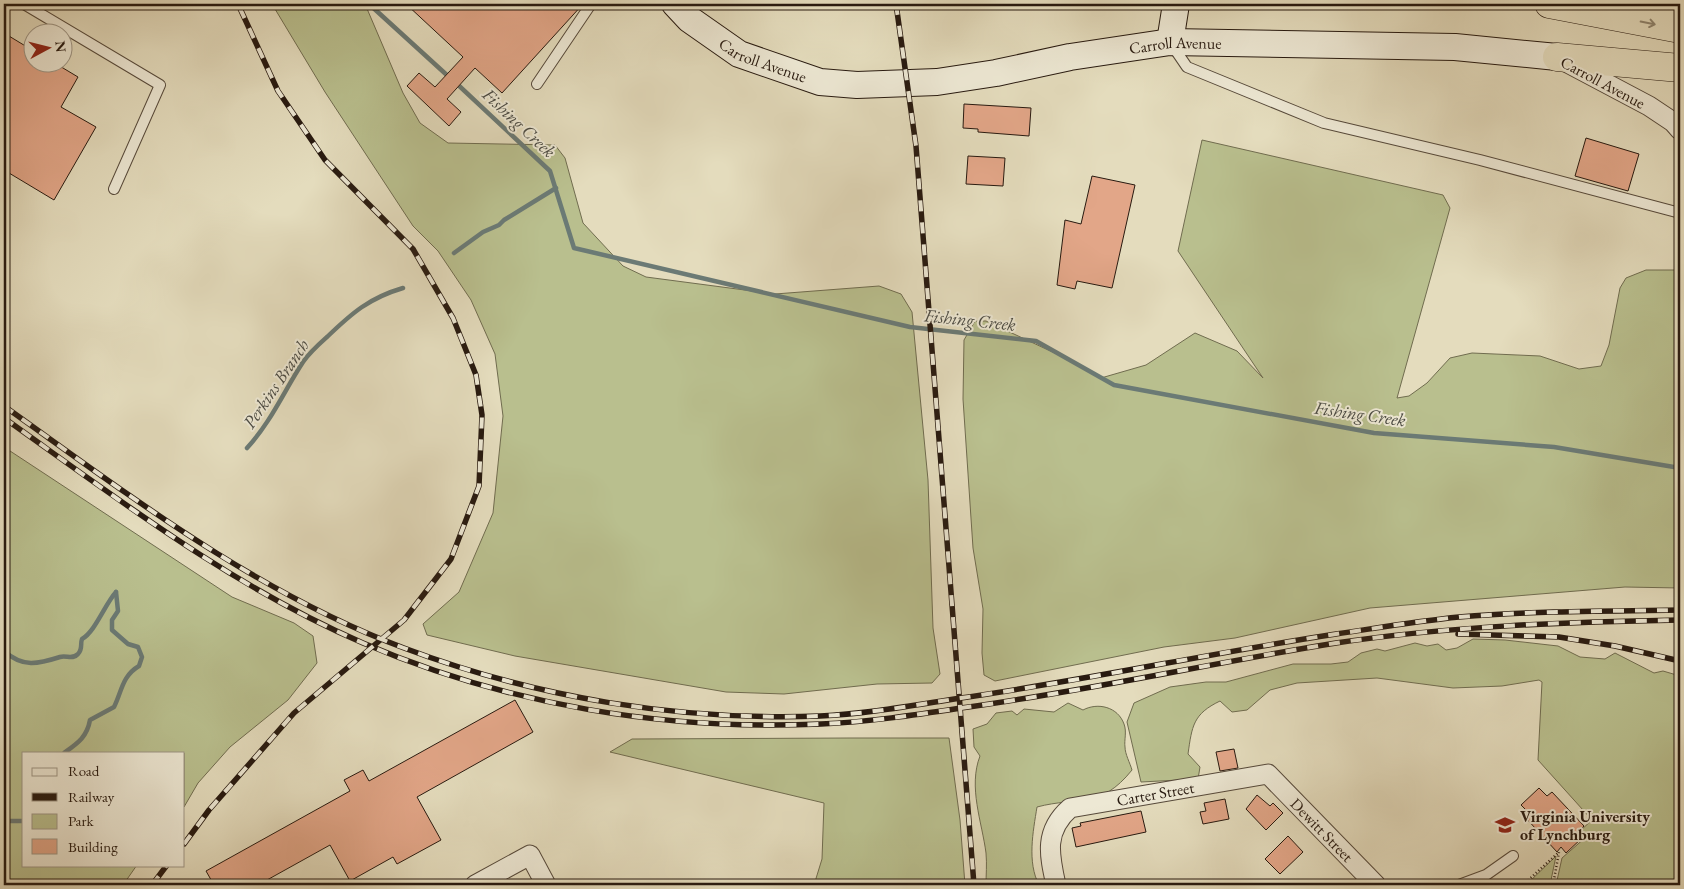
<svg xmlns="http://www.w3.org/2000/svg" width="1684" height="889" viewBox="0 0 1684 889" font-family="'EB Garamond',serif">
  <rect width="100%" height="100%" fill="#e4dcbd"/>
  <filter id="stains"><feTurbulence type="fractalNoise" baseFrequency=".004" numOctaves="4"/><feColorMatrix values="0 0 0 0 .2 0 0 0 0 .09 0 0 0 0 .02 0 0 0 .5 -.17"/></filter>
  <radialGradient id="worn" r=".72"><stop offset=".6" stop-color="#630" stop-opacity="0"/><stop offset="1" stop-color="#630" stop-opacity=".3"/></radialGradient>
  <!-- green -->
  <g fill="#b9bf8e" stroke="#706c4f">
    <path d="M272,4H365L403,93L420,123L448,143L555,145L565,158L583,223L623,266L646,277L775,294L879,286L901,294L912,312L928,480L933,628L940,674L932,683L877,684L784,694L726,692L515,656L427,635L423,624L459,592L493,513L503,416L495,354L471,300L438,251L413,226L325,92Z"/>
    <path d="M1202,140L1443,195L1450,208L1397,398L1409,396L1427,383L1450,358L1472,353L1540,356L1579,369L1601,366L1609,345L1620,288L1626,278L1646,270H1680V588L1625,587L1370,608L1235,638L1164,647L995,681L984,675L982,653L983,609L973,548L963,399L964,340L975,321H986L1074,362L1101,378L1146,365L1195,333L1237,351L1263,378L1178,251Z"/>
    <path d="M4,447L232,597L294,623L313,636L317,663L288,700L230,747L198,783L184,807V753H24V865H137L123,885H4Z"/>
    <path d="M1473,639L1505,640L1558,646L1580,657L1605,659L1615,653L1654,673L1663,671L1680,676V885H1556L1562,858L1586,837L1580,831L1592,820L1538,760L1542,682L1539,680L1502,686L1453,688L1377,678L1297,683L1270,690L1247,710L1232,712L1220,701C1193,714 1192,726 1188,754L1200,767L1198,779L1141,782L1127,722L1134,703L1170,687L1206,682H1226L1293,664H1331L1348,662L1361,653L1377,649L1385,651L1415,643L1427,646L1438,644L1446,650L1457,648Z"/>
    <path d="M1068,703L1083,710C1098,702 1118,707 1124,724C1127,732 1124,740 1125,747C1125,754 1130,763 1132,770C1100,810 1078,796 1037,807C1033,832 1027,862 1039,885H986C986,875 987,864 986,853C982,822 968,787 980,756L974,747L973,729L987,724L996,713L1012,711L1017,715L1024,709L1054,712Z"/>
    <path d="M850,738H949L960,820L965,885H814L822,859L824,803L610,752L632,739Z"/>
    <path d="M1556,856L1550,885H1525H1526Z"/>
  </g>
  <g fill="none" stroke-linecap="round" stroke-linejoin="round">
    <!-- stream -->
    <g stroke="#6b7a75" stroke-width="4.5">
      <path d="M369,4L449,77"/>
      <path d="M455,82L550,171L574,248L910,327L1036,341L1114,385L1374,433L1554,447L1680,468"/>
      <path d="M454,253L483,232L499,225L504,220L556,188"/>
      <path d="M247,448C271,422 284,391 303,362C310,352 318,345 327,337C352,313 369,298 403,288"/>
      <path d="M4,651C23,668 38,664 60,657C66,655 73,660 78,654C83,649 80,644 82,639C95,632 105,604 116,592"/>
      <path d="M64,753C78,743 87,737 90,720L114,707C122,691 122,676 139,666L142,657L138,647L128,644L112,630V620L118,611L116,592"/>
      <path d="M4,821H24"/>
    </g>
  </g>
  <!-- building -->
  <g fill="#e2a688" stroke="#281a10">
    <path d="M406,4H583L502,93L475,68L447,99L461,112L449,126L407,86L419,73L435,87L463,57Z"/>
    <path d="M4,33L32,50V62H53L78,77L61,107L96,127L54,200L4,170Z"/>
    <path d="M964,104L1031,108L1029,136L978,132V129L963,128Z"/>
    <path d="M1586,138L1639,154L1628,191L1575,176Z"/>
    <path d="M968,156L1005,158L1003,186L966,184Z"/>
    <path d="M1092,176L1135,185L1112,288L1077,281L1075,289L1057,285L1065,220L1081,224Z"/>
    <path d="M515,700L533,732L417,797L441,840L397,864L393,857L350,881L330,845L258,885H214L206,871L350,791L344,780L363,770L369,781Z"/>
    <path d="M1234,749L1238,768L1220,771L1216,752Z"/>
    <path d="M1539,788L1547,796L1552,792L1584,826L1578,832L1583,837L1566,853L1561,847L1557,852L1525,817L1529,813L1521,805Z"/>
    <path d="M1257,795L1270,806L1273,803L1283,813L1266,830L1246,809Z"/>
    <path d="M1225,799L1229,819L1203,824L1200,812L1206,811L1204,803Z"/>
    <path d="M1141,811L1146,832L1076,847L1072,828L1081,826L1080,823Z"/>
    <path d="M1288,836L1303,852L1280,874L1265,859Z"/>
  </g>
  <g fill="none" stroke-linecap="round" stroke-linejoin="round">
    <defs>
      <g id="lane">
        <path d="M24,4L160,85L114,189"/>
        <path d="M1172,45L1187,67L1324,123L1480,160L1680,213"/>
        <path d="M537,84L591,4"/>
        <path d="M1459,885L1486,875L1513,856"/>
      </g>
      <g id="street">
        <path d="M1564,61L1649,106L1673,122L1680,130"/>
        <path d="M475,885L530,855L546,885"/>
        <path id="s1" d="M1056,885C1049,854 1044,831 1070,808L1268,774L1376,885"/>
      </g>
      <g id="secondary">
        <path id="s2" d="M675,4L689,19L739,54L820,82L857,85L937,82L996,73L1070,57L1170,42L1455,47L1557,57"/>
        <path d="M1170,42L1176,4"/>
      </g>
      <g id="highway">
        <path d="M1549,4L1680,29"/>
        <path d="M1666,4L1680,7"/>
        <path d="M1557,57L1680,68"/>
      </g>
    </defs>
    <!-- lane casing -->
    <use href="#lane" stroke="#574a3b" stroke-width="12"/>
    <!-- street casing -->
    <use href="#street" stroke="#574a3b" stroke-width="21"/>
    <!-- secondary casing -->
    <use href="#secondary" stroke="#281a10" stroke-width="28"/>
    <!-- highway casing -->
    <use href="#highway" stroke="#281a10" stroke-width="29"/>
    <!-- path -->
    <path stroke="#281a10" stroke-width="2.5" stroke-dasharray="1 2.5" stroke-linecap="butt" d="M1523,885L1559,852L1553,885"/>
    <!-- lane -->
    <use href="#lane" stroke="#ede8d4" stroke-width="10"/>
    <!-- street -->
    <use href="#street" stroke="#ede8d4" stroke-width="19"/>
    <!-- secondary -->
    <use href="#secondary" stroke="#ede8d4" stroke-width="26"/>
    <!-- highway -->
    <use href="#highway" stroke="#e4dcbd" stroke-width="28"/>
    <defs>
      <g id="rail">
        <path d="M896,4L916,146L974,885"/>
        <path d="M4,406C130,496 257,593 404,648C537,698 679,721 820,716C867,714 915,705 961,698C1087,680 1211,653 1336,634C1377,628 1418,621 1459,617C1532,611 1607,611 1680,610"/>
        <path d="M4,418C118,499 233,587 363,643C508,705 664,731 821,724C868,722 915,715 961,708C1087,691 1211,663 1336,643C1450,626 1565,622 1680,620"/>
        <path d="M1458,634L1559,637L1615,646L1680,661"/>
        <path d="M184,844L209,810L294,713L404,620L451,559L479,486L482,415L476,375L453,318L413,249L325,160L278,91L238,4"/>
        <path d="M152,885L167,865"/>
      </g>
    </defs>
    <!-- rail casing -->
    <use href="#rail" stroke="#281a10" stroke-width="5.5"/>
    <!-- rail -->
    <use href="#rail" stroke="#ede8d4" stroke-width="4" stroke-dasharray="11" stroke-linecap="butt"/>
  </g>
  <!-- one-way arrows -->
  <defs><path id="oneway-shaft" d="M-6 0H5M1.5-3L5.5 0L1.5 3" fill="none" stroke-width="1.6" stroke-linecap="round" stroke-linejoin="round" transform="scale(1.25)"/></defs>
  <use stroke="#8f856f" href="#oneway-shaft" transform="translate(1648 23) rotate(11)"/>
  <!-- icons -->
  <defs>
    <symbol id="university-bare" viewBox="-9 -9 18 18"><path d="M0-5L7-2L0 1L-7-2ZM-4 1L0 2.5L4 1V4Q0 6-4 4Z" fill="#8f2418" stroke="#ede8d4" stroke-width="2.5" paint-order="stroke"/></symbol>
  </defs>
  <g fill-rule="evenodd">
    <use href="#university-bare" x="1491" y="811" width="28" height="28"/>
  </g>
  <g text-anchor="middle" stroke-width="4" stroke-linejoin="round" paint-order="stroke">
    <!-- street labels -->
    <g font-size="16" fill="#281a10" stroke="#ede8d4">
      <text dy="6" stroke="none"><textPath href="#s2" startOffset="526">Carroll Avenue</textPath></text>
      <text dy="6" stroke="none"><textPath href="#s2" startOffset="106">Carroll Avenue</textPath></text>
      <text transform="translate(1603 82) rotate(28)" y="6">Carroll Avenue</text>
      <text dy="6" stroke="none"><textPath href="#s1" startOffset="170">Carter Street</textPath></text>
      <text dy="6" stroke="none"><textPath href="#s1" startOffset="362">Dewitt Street</textPath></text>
    </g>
    <!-- poi labels -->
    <g font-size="16" font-weight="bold" fill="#281a10" stroke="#ede8d4" text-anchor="start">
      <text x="1520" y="822">Virginia University<tspan x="1520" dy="18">of Lynchburg</tspan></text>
    </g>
    <!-- water labels -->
    <g font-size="18" font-style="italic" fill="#4a4a43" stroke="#ede8d4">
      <text transform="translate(519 123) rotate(43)" y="6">Fishing Creek</text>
      <text transform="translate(970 320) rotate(6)" y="6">Fishing Creek</text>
      <text transform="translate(276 384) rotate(-56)" y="6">Perkins Branch</text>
      <text transform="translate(1360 414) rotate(8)" y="6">Fishing Creek</text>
    </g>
  </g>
  <!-- margin -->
  <rect width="1684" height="889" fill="none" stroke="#e4dcbd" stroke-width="20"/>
  <rect x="5" y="5" width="1674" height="879" fill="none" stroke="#281a10" stroke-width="2.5"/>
  <rect x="10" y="10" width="1664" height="869" fill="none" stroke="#281a10"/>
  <!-- legend -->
  <rect x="22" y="752" width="162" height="115" fill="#ede8d4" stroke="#9e9686"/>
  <rect x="32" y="768" width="25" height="8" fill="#ede8d4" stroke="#9e9686"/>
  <text x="68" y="776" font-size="15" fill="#281a10">Road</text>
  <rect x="32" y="793" width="25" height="8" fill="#281a10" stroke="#9e9686"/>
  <text x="68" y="802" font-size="15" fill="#281a10">Railway</text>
  <rect x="32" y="814" width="25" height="15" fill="#b9bf8e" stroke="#9e9686"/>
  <text x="68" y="826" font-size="15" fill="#281a10">Park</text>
  <rect x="32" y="839" width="25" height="15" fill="#e2a688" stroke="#9e9686"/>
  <text x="68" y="852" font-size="15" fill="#281a10">Building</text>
  <!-- north arrow -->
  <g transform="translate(48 48) rotate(83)"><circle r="24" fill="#ede8d4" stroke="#9e9686"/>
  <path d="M0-4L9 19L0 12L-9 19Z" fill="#8f2418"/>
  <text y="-8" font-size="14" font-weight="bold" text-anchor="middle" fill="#281a10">N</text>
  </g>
  <rect width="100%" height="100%" filter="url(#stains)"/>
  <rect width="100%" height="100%" fill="url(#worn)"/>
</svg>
